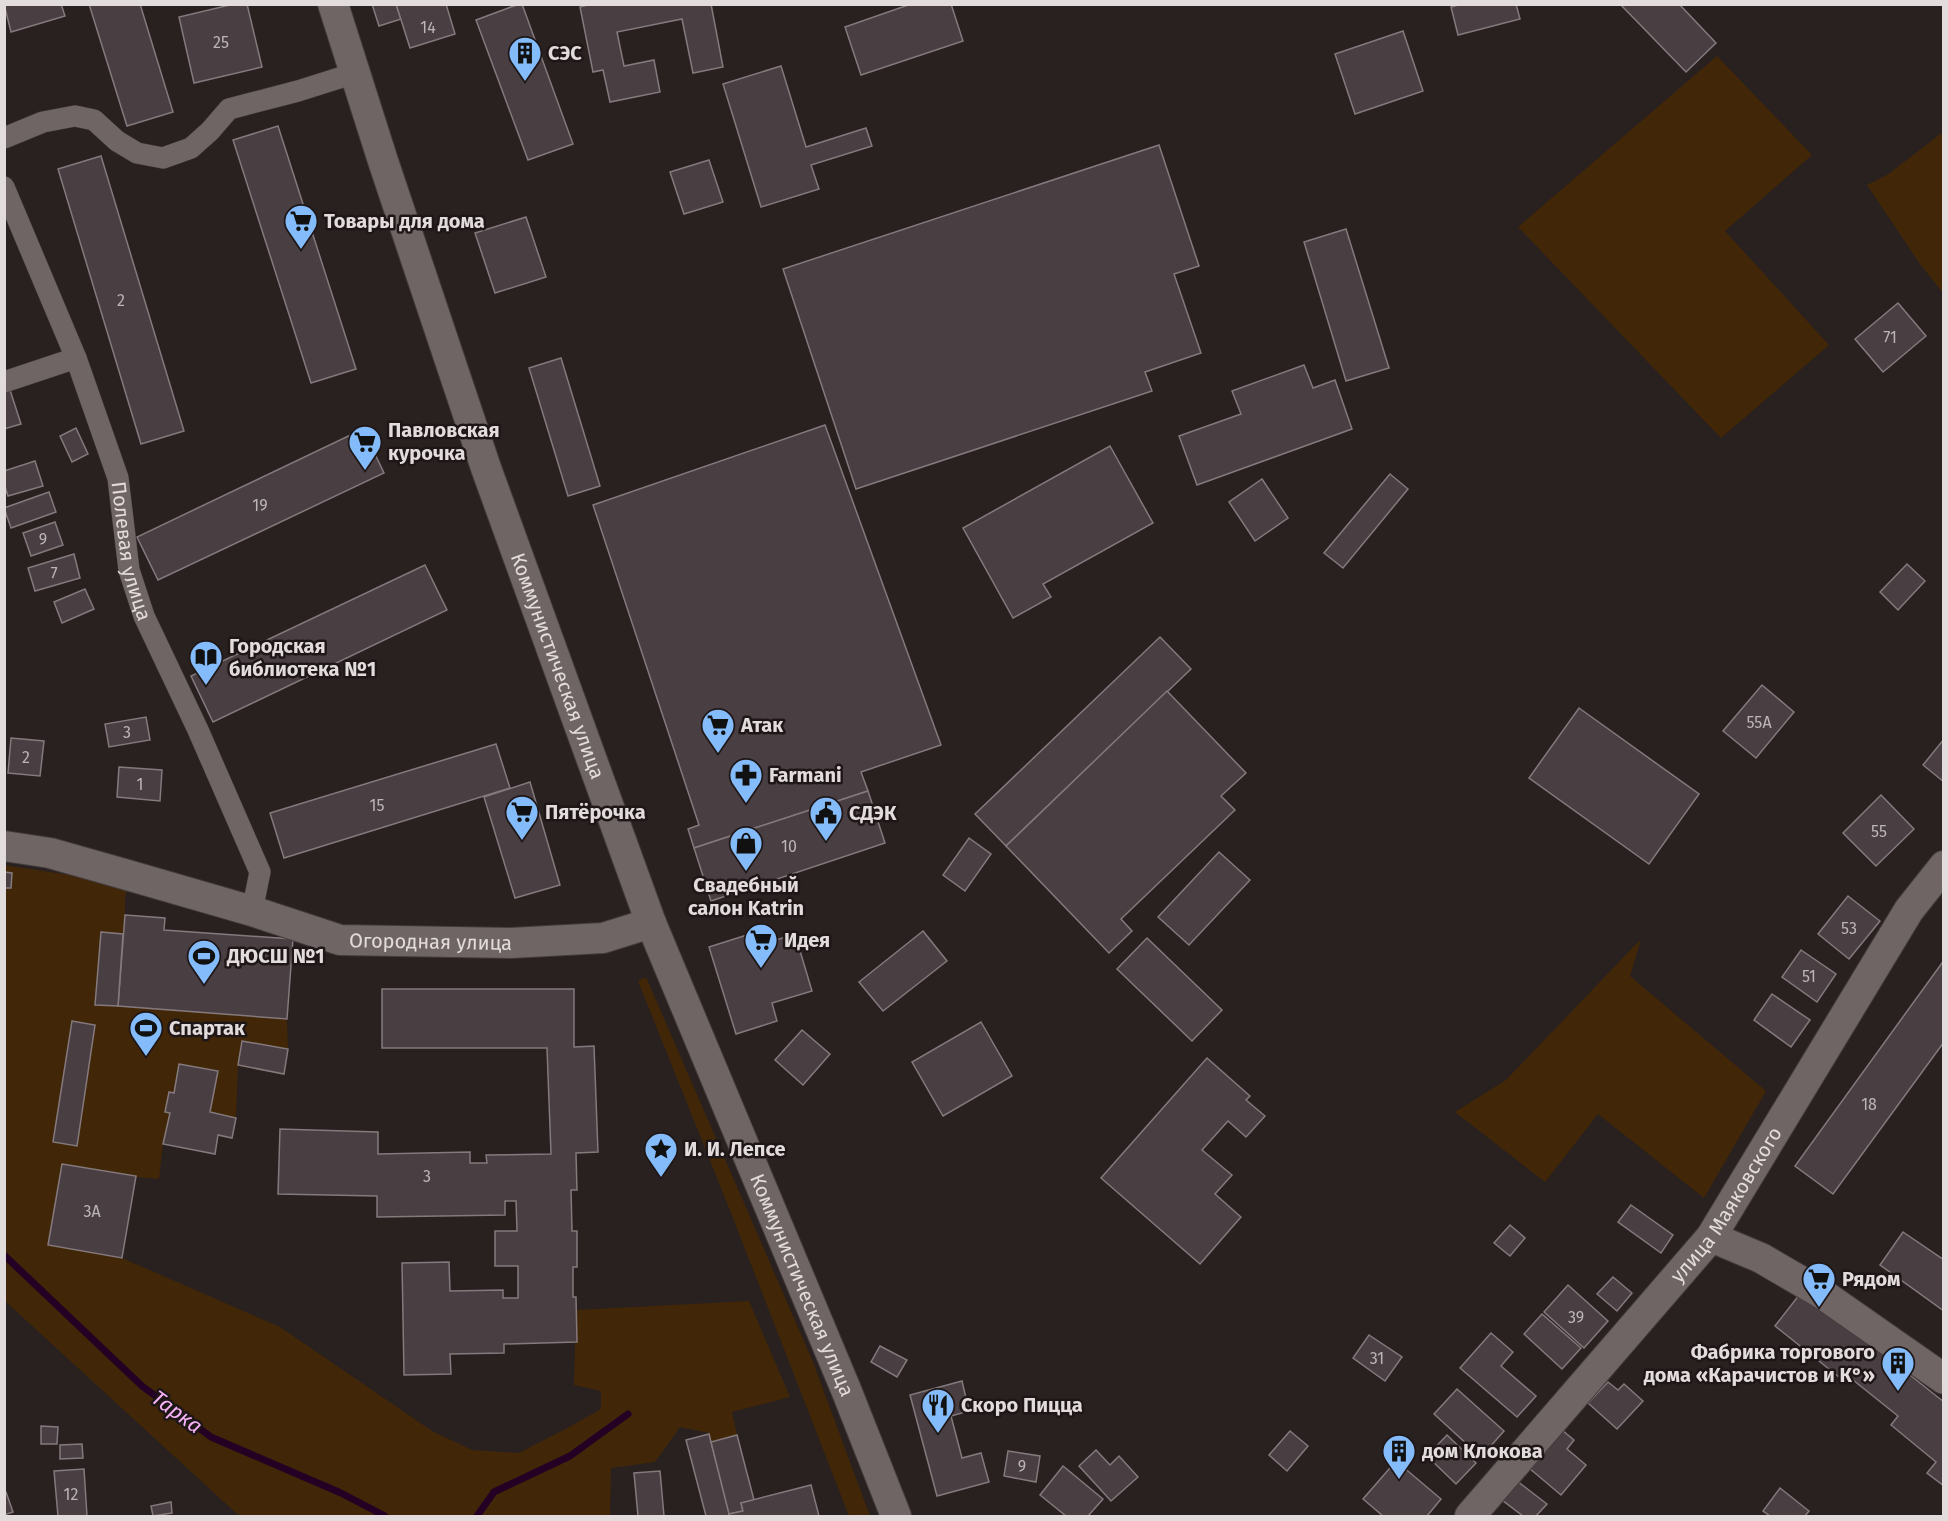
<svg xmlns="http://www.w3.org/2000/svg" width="1948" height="1521" viewBox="0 0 1948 1521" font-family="'Fira Sans',sans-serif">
  <rect width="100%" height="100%" fill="#292020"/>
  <!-- green -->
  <g fill="#412707">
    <path d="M1717,56L1812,155L1725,231L1829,345L1721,438L1518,227Z"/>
    <path d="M1943,132V293L1920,264L1867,185L1887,175Z"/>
    <path d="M4,865L128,884L125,899V915L165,918L164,930L293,939L287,1019L288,1049L284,1074L238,1066L236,1118L232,1138L218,1136L215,1154L163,1144L159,1179L136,1177L122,1258L280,1327L432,1431L472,1450L519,1453L573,1425L601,1409V1391L574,1385L576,1310L749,1301L790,1397L732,1412L737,1435L711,1442L709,1433L680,1427L655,1462L611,1468L610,1516H242L236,1513L5,1301Z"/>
    <path d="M1641,939L1630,976L1766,1091L1704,1198L1598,1114L1545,1182L1455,1112L1506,1080Z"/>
    <path d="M646,977L813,1362L870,1516H849L731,1213L638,981Z"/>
  </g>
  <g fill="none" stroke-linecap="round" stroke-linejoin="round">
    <!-- stream -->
    <g stroke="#230024" stroke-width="7">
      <path d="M4,1255L142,1386L211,1437L341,1493L385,1516"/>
      <path d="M477,1516L494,1492L570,1456L628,1414"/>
    </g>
  </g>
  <!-- building -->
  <g fill="#493f43" stroke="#84797d" stroke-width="1.5">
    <path d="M4,4H61L65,16L11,32Z"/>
    <path d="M89,4H140L173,112L127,126Z"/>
    <path d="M234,4H247L262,67L194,83L179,17Z"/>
    <path d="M372,4H396L401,19L379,26Z"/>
    <path d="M396,4H446L455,34L410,48Z"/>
    <path d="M519,4H522L573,144L528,160L476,20Z"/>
    <path d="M591,4H711L723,67L693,73L682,19L617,32L624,66L654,60L660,92L610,102L603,70L593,72L580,7Z"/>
    <path d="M911,4H951L963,41L861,75L845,27Z"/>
    <path d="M1462,4H1516L1520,19L1458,35L1451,7Z"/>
    <path d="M1620,4H1679L1716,43L1686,72Z"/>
    <path d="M1403,31L1423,91L1355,114L1335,54Z"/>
    <path d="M781,66L806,147L866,128L872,146L811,165L819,189L761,207L723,84Z"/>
    <path d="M278,126L356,369L311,383L233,140Z"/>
    <path d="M1159,145L1199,266L1174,274L1201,353L1145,372L1152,391L856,489L783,269Z"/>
    <path d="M101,156L184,431L141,444L58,169Z"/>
    <path d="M709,160L723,202L684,214L670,172Z"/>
    <path d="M526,217L546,277L495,293L475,233Z"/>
    <path d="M1346,229L1389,368L1346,381L1304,242Z"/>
    <path d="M1898,303L1926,336L1883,372L1855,339Z"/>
    <path d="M561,358L600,486L568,496L529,368Z"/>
    <path d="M1304,365L1313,388L1335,380L1352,429L1197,485L1179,436L1241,414L1232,391Z"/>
    <path d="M10,390L21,424L4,429V392Z"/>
    <path d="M825,425L941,745L861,772L868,791L694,848L688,829L699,825L593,505Z"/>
    <path d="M76,428L88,454L72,462L60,436Z"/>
    <path d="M363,429L384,473L158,580L137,537Z"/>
    <path d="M1110,446L1153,523L1043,584L1051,597L1013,618L963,528Z"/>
    <path d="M35,461L43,486L8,496L4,484V471Z"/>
    <path d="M1390,474L1408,489L1343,568L1324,553Z"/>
    <path d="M1262,479L1288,518L1255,541L1229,502Z"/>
    <path d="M49,492L56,512L11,528L4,508Z"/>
    <path d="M55,522L63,545L31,556L23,533Z"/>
    <path d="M74,554L80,578L35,591L28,568Z"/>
    <path d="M1907,564L1925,581L1898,610L1880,592Z"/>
    <path d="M425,565L447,610L213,722L191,676Z"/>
    <path d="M85,589L94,609L62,623L54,602Z"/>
    <path d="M1160,637L1191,669L1006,846L975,814Z"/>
    <path d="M1762,685L1794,712L1756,758L1723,731Z"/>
    <path d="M1167,691L1246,773L1221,796L1235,810L1121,919L1132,931L1109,953L1006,846Z"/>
    <path d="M1579,708L1699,794L1649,864L1529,778Z"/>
    <path d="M146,717L150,740L109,747L105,724Z"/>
    <path d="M11,738L44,741L40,776L8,773Z"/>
    <path d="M1944,739V782L1923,765Z"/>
    <path d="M496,744L510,788L284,858L270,813Z"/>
    <path d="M119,767L162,770L160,801L117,797Z"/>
    <path d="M530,782L560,885L515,898L484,797Z"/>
    <path d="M868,791L885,843L711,901L694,848Z"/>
    <path d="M1881,795L1914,829L1876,866L1843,833Z"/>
    <path d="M969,838L991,854L965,891L943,875Z"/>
    <path d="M1219,852L1250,880L1189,945L1158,917Z"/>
    <path d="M4,872L12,873L11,888H4Z"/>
    <path d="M1848,896L1880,921L1849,959L1818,934Z"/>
    <path d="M125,915L165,918L164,930L293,939L287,1019L118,1006Z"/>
    <path d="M923,931L947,961L883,1011L859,982Z"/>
    <path d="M101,932L123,934L118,1006L95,1005Z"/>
    <path d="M750,934L754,947L795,934L812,991L772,1003L777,1021L736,1034L709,947Z"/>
    <path d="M1147,938L1222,1010L1192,1041L1117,969Z"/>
    <path d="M1801,950L1836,974L1817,1002L1782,977Z"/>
    <path d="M1942,963L1944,964V1042L1833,1194L1795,1166Z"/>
    <path d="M382,989H574V1047L594,1046L598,1152L576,1153L577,1190H571L572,1231H577V1267H573V1297H576L577,1342L504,1344V1353L450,1354L451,1374L404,1375L402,1263L449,1262L450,1291L503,1290V1298H518V1266H495V1231H517L516,1201H505V1215L377,1217V1196L278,1194L280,1129L378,1132V1154L470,1152V1163H487L486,1155L551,1154L547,1048H382Z"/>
    <path d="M1772,994L1810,1020L1791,1047L1754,1020Z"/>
    <path d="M72,1021L95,1025L77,1146L53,1142Z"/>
    <path d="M981,1022L1012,1076L943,1116L912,1062Z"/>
    <path d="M802,1030L830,1054L803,1085L775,1060Z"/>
    <path d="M242,1041L288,1049L284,1074L238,1065Z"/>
    <path d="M1207,1058L1250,1096L1246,1100L1265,1116L1246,1137L1228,1121L1202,1150L1232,1175L1215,1194L1241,1217L1200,1264L1101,1178Z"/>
    <path d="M179,1064L218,1071L210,1112L236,1118L232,1138L218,1135L215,1154L163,1144L170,1113L165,1112L169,1092L174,1093Z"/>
    <path d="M62,1164L136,1176L122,1258L48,1245Z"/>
    <path d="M1631,1205L1673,1235L1661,1253L1618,1222Z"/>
    <path d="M1510,1225L1525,1238L1510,1256L1494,1243Z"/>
    <path d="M1903,1232L1944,1260V1311L1880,1265Z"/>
    <path d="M1613,1277L1632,1293L1617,1311L1597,1294Z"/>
    <path d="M1568,1285L1608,1321L1584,1348L1544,1312Z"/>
    <path d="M1803,1290L1944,1402V1486L1927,1473L1936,1462L1891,1425L1898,1416L1848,1376L1844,1381L1775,1326Z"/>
    <path d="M1542,1314L1581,1348L1562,1369L1524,1334Z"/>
    <path d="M1491,1333L1513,1352L1501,1366L1536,1396L1517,1417L1460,1368Z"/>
    <path d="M1369,1335L1402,1357L1385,1381L1353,1358Z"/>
    <path d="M880,1346L907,1360L897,1377L871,1362Z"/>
    <path d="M962,1381L969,1411L951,1416L962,1458L981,1453L989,1482L937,1496L910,1395Z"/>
    <path d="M1608,1382L1618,1390L1624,1384L1643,1401L1617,1429L1588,1403Z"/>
    <path d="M1457,1389L1504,1431L1481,1457L1434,1414Z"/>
    <path d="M41,1426L58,1427L57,1444H41Z"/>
    <path d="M1562,1430L1574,1440L1567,1449L1586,1465L1561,1495L1529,1468Z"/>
    <path d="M1290,1431L1308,1446L1287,1471L1269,1455Z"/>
    <path d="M709,1434L711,1442L730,1516H706L686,1440Z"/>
    <path d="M737,1435L754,1500L741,1503L743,1511L729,1514L711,1442Z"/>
    <path d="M1447,1435L1476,1463L1456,1484L1427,1456Z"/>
    <path d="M82,1444L83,1458L60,1459V1445Z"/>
    <path d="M1096,1450L1110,1465L1119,1456L1138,1477L1111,1501L1079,1466Z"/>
    <path d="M1008,1451L1040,1456L1036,1482L1004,1476Z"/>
    <path d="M1396,1461L1441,1499L1427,1516H1383L1363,1499Z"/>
    <path d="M1063,1466L1103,1499L1088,1516H1066L1040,1495Z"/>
    <path d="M84,1469L87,1516H58L54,1471Z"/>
    <path d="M660,1471L664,1516H638L634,1473Z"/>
    <path d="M1517,1481L1547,1504L1536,1516H1523L1502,1500Z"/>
    <path d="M811,1485L819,1516H730L729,1514L743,1511L741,1503Z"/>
    <path d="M1780,1488L1809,1511L1805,1516H1770L1763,1511Z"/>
    <path d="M4,1492H6L13,1512L4,1515Z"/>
    <path d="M171,1502L172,1513L153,1516L151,1506Z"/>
  </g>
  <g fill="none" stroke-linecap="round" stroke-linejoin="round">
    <defs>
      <g id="street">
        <path d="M4,138L43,122L75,116L94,120L117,141L137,153L163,158L191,148L210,131L229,109L298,91L355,73"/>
        <path id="s1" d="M4,187L76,358L118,478L129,570L144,616L198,730L260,872L252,911"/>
        <path d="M4,382L76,358"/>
      </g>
      <g id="secondary">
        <path id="s2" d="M333,4L383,161L486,468L651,923L847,1392L896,1516"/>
        <path id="s3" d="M4,846L50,853L124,874L252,911L340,940L511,943L603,938L651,923"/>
        <path d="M1711,1237L1761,1258L1821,1293L1944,1379"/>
        <path id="s4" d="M1470,1516L1711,1237L1909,910L1944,866"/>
      </g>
    </defs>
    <!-- street casing -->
    <use href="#street" stroke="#433c3c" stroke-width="22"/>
    <!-- secondary casing -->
    <use href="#secondary" stroke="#433c3c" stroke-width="32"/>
    <!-- street -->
    <use href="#street" stroke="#706565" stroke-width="21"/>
    <!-- secondary -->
    <use href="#secondary" stroke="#706565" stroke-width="30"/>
  </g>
  <!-- icons -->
  <defs>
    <symbol id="building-pin" viewBox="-11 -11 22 30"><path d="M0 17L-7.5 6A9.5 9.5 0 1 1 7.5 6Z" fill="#84bcfb" stroke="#1f1717"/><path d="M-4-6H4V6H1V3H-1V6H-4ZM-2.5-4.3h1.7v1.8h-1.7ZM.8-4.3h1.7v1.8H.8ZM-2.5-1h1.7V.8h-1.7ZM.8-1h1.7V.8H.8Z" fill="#111"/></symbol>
    <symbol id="supermarket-pin" viewBox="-11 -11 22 30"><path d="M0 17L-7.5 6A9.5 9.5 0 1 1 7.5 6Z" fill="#84bcfb" stroke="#1f1717"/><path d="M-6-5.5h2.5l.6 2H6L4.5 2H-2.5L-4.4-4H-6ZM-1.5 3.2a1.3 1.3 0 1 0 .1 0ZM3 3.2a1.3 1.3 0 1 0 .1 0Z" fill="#111"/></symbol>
    <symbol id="library-pin" viewBox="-11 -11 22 30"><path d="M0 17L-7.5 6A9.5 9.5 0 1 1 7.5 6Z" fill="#84bcfb" stroke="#1f1717"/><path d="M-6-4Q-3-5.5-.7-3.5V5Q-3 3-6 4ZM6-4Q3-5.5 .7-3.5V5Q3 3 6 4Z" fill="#111"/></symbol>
    <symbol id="pharmacy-pin" viewBox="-11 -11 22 30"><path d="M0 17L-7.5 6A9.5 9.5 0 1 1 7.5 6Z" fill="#84bcfb" stroke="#1f1717"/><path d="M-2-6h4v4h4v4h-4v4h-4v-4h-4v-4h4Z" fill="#111"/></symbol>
    <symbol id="civic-pin" viewBox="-11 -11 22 30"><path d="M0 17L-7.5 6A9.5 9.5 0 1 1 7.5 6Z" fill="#84bcfb" stroke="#1f1717"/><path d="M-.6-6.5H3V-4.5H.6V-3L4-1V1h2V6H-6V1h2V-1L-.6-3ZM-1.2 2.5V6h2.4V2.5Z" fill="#111"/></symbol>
    <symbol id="shop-pin" viewBox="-11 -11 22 30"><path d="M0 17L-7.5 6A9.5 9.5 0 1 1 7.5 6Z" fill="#84bcfb" stroke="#1f1717"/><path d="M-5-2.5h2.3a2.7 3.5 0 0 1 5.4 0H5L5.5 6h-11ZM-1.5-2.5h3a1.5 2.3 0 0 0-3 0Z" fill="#111"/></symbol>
    <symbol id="stadium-pin" viewBox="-11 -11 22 30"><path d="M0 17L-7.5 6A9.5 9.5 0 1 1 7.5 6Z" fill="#84bcfb" stroke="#1f1717"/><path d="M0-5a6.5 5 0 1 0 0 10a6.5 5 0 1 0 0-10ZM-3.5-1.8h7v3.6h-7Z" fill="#111"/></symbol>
    <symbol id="sight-pin" viewBox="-11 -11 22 30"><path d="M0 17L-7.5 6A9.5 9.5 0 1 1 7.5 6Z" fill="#84bcfb" stroke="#1f1717"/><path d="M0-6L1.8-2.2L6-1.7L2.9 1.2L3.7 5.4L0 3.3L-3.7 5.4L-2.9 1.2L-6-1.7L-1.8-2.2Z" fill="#111"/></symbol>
    <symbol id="restaurant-pin" viewBox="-11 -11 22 30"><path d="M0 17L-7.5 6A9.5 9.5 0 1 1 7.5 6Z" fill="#84bcfb" stroke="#1f1717"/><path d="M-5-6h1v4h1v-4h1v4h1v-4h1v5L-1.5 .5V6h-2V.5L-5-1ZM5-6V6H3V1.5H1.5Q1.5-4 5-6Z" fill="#111"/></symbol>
  </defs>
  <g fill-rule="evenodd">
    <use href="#building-pin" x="506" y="34" width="38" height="52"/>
    <use href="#supermarket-pin" x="282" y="202" width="38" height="52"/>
    <use href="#supermarket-pin" x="346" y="423" width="38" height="52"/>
    <use href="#library-pin" x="187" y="638" width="38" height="52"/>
    <use href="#supermarket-pin" x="699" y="706" width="38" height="52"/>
    <use href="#pharmacy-pin" x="727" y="756" width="38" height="52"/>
    <use href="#supermarket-pin" x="503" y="793" width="38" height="52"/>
    <use href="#civic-pin" x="807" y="794" width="38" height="52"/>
    <use href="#shop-pin" x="727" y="824" width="38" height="52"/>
    <use href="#supermarket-pin" x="742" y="921" width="38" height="52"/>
    <use href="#stadium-pin" x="185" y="937" width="38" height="52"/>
    <use href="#stadium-pin" x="127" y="1009" width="38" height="52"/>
    <use href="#sight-pin" x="642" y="1130" width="38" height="52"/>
    <use href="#supermarket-pin" x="1800" y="1260" width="38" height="52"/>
    <use href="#building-pin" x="1879" y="1344" width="38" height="52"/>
    <use href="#restaurant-pin" x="919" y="1386" width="38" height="52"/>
    <use href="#building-pin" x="1380" y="1432" width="38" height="52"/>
  </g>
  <g text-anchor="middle" stroke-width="5" stroke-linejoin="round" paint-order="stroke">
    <!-- number labels -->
    <g font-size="16" fill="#bcb5b6">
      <text x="428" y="33">14</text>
      <text x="221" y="48">25</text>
      <text x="121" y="306">2</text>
      <text x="1890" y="343">71</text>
      <text x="260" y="511">19</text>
      <text x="43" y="545">9</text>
      <text x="54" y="579">7</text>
      <text x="1759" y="728">55А</text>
      <text x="127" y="738">3</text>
      <text x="26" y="763">2</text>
      <text x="140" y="790">1</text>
      <text x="377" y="811">15</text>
      <text x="1879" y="837">55</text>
      <text x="789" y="852">10</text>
      <text x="1849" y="934">53</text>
      <text x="1809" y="982">51</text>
      <text x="1869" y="1110">18</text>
      <text x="427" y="1182">3</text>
      <text x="92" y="1217">3А</text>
      <text x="1576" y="1323">39</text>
      <text x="1377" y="1364">31</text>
      <text x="1022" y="1472">9</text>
      <text x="71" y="1500">12</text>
    </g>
    <!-- poi labels -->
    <g font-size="20" font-weight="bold" fill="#e3dcdc" stroke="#1f1717" text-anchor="start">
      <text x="548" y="60">СЭС</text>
      <text x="324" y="228">Товары для дома</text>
      <text x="388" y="437">Павловская<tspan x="388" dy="23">курочка</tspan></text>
      <text x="229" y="653">Городская<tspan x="229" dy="23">библиотека №1</tspan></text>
      <text x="741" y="732">Атак</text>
      <text x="769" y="782">Farmani</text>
      <text x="545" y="819">Пятёрочка</text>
      <text x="849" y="820">СДЭК</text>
      <text x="746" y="892" text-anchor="middle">Свадебный<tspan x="746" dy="23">салон Katrin</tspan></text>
      <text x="784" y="947">Идея</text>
      <text x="227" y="963">ДЮСШ №1</text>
      <text x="169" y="1035">Спартак</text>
      <text x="684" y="1156">И. И. Лепсе</text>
      <text x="1842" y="1286">Рядом</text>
      <text x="1875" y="1359" text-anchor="end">Фабрика торгового<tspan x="1875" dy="23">дома «Карачистов и К°»</tspan></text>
      <text x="961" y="1412">Скоро Пицца</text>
      <text x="1422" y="1458">дом Клокова</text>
    </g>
    <!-- street labels -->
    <g font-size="20" fill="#e3dcdc" stroke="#1f1717">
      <text dy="7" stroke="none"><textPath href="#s1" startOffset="387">Полевая улица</textPath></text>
      <text dy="7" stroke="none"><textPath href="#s2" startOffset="699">Коммунистическая улица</textPath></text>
      <text dy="7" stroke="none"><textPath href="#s3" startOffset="440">Огородная улица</textPath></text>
      <text dy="7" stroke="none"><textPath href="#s4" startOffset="404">улица Маяковского</textPath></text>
      <text dy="7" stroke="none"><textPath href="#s2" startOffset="1365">Коммунистическая улица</textPath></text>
    </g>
    <!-- water labels -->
    <g font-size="21" font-style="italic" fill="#f8b2f7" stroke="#1f1717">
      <text transform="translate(177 1412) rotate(36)" y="7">Тарка</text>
    </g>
  </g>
  <!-- border -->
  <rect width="1948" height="1521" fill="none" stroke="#e3dcdc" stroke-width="12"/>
</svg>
